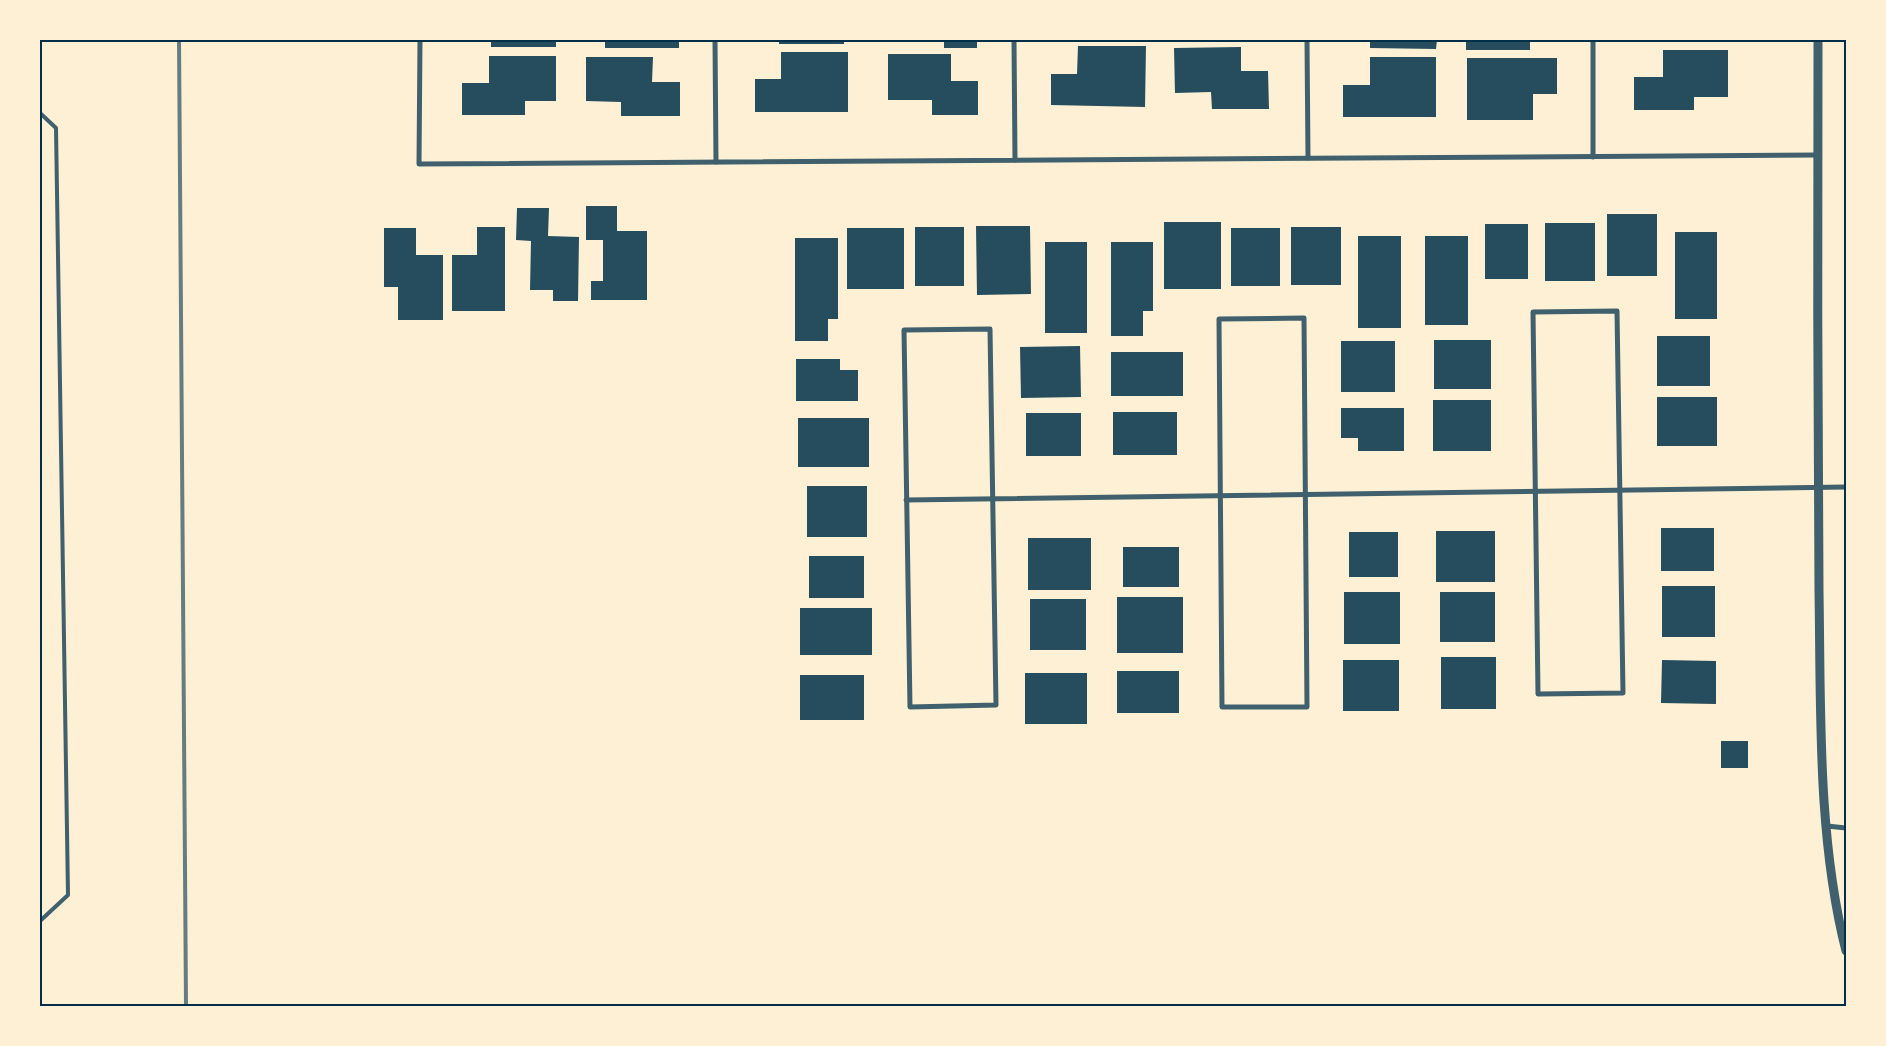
<svg xmlns="http://www.w3.org/2000/svg" width="1886" height="1046" viewBox="0 0 1886 1046" font-family="'Fira Sans Condensed',sans-serif">
  <rect width="100%" height="100%" fill="#fdf0d5"/>
  <!-- building -->
  <g fill="#264d5e">
    <rect x="491" y="40" width="65" height="7"/>
    <rect x="605" y="40" width="74" height="8"/>
    <rect x="779" y="40" width="65" height="4"/>
    <rect x="944" y="40" width="33" height="8"/>
    <path d="M1370,40H1437L1436,49L1370,48Z"/>
    <rect x="1466" y="40" width="64" height="10"/>
    <rect x="1633" y="40" width="94" height="2"/>
    <path d="M1078,46H1146L1145,107L1051,105V74H1077Z"/>
    <path d="M1241,47V71H1268L1269,109H1212L1211,92L1175,93L1174,48Z"/>
    <path d="M1663,50H1728V97H1694V110H1634V77H1663Z"/>
    <path d="M781,52H848V112H755V79H781Z"/>
    <path d="M888,54H951V81H978V115H932V100H888Z"/>
    <path d="M489,56H556V101H525V115H462V83H489Z"/>
    <path d="M586,57H653L652,82H680V116H621V102L586,101Z"/>
    <path d="M1370,57H1436V117H1343V85H1370Z"/>
    <path d="M1467,58H1557V94H1533V120H1467Z"/>
    <path d="M586,206H617V231H647V300H591V281H603V240H586Z"/>
    <path d="M517,208H549L548,236L579,237L578,301H553V290H530L531,241L516,240Z"/>
    <rect x="1607" y="214" width="50" height="62"/>
    <rect x="1164" y="222" width="57" height="67"/>
    <rect x="1545" y="223" width="50" height="58"/>
    <rect x="1485" y="224" width="43" height="55"/>
    <path d="M976,226H1030L1031,294L977,295Z"/>
    <path d="M477,227H505V311H452V255H477Z"/>
    <rect x="915" y="227" width="49" height="59"/>
    <rect x="1291" y="227" width="50" height="58"/>
    <path d="M384,228H416V255H443V320H398V287H384Z"/>
    <rect x="847" y="228" width="57" height="61"/>
    <rect x="1231" y="228" width="49" height="58"/>
    <rect x="1675" y="232" width="42" height="87"/>
    <rect x="1358" y="236" width="43" height="92"/>
    <rect x="1425" y="236" width="43" height="89"/>
    <path d="M795,238H838V319H828V341H795Z"/>
    <rect x="1045" y="242" width="42" height="91"/>
    <path d="M1111,242H1153V311H1143V336H1111Z"/>
    <rect x="1657" y="336" width="53" height="50"/>
    <rect x="1434" y="340" width="57" height="49"/>
    <rect x="1341" y="341" width="54" height="51"/>
    <path d="M1080,346L1081,397L1021,398L1020,347Z"/>
    <rect x="1111" y="352" width="72" height="44"/>
    <path d="M796,359H840V370H858V401H796Z"/>
    <rect x="1657" y="397" width="60" height="49"/>
    <rect x="1433" y="400" width="58" height="51"/>
    <path d="M1341,408H1404V451H1358V438H1341Z"/>
    <rect x="1113" y="412" width="64" height="43"/>
    <rect x="1026" y="413" width="55" height="43"/>
    <rect x="798" y="418" width="71" height="49"/>
    <rect x="807" y="486" width="60" height="51"/>
    <rect x="1661" y="528" width="53" height="43"/>
    <rect x="1436" y="531" width="59" height="51"/>
    <rect x="1349" y="532" width="49" height="45"/>
    <rect x="1028" y="538" width="63" height="52"/>
    <rect x="1123" y="547" width="56" height="40"/>
    <rect x="809" y="556" width="55" height="42"/>
    <rect x="1662" y="586" width="53" height="51"/>
    <rect x="1344" y="592" width="56" height="52"/>
    <rect x="1440" y="592" width="55" height="50"/>
    <rect x="1117" y="597" width="66" height="56"/>
    <rect x="1030" y="599" width="56" height="51"/>
    <rect x="800" y="608" width="72" height="47"/>
    <rect x="1441" y="657" width="55" height="52"/>
    <rect x="1343" y="660" width="56" height="51"/>
    <path d="M1662,660L1716,661V704L1661,703Z"/>
    <rect x="1117" y="671" width="62" height="42"/>
    <rect x="1025" y="673" width="62" height="51"/>
    <rect x="800" y="675" width="64" height="45"/>
    <rect x="1721" y="741" width="27" height="27"/>
  </g>
  <g fill="none" stroke-linecap="round" stroke-linejoin="round">
    <!-- service -->
    <path stroke="#3f606c" stroke-width="4" d="M40,113L56,128L68,895L40,921"/>
    <!-- minor -->
    <g stroke="#3f606c" stroke-width="5">
      <path d="M420,40L419,164L1818,155"/>
      <path d="M715,40L716,162"/>
      <path d="M1014,40L1015,160"/>
      <path d="M1307,40L1308,158"/>
      <path d="M1593,40V157"/>
      <path d="M1617,311L1623,693L1538,694L1533,312Z"/>
      <path d="M1304,318L1307,707H1222L1219,319Z"/>
      <path d="M990,329L996,705L910,707L904,330Z"/>
      <path d="M906,500L1846,487"/>
      <path d="M1827,826L1846,828"/>
    </g>
    <!-- tertiary -->
    <path stroke="#3f606c" stroke-width="9" d="M1818,40C1818,224 1817,407 1819,591C1821,708 1817,837 1846,951"/>
    <!-- rail -->
    <path stroke="#657d81" stroke-width="4" d="M179,40L186,1006"/>
  </g>
  <!-- border -->
  <rect width="1886" height="1046" fill="none" stroke="#fdf0d5" stroke-width="82"/>
  <rect x="41" y="41" width="1804" height="964" fill="none" stroke="#003049" stroke-width="2"/>
</svg>
